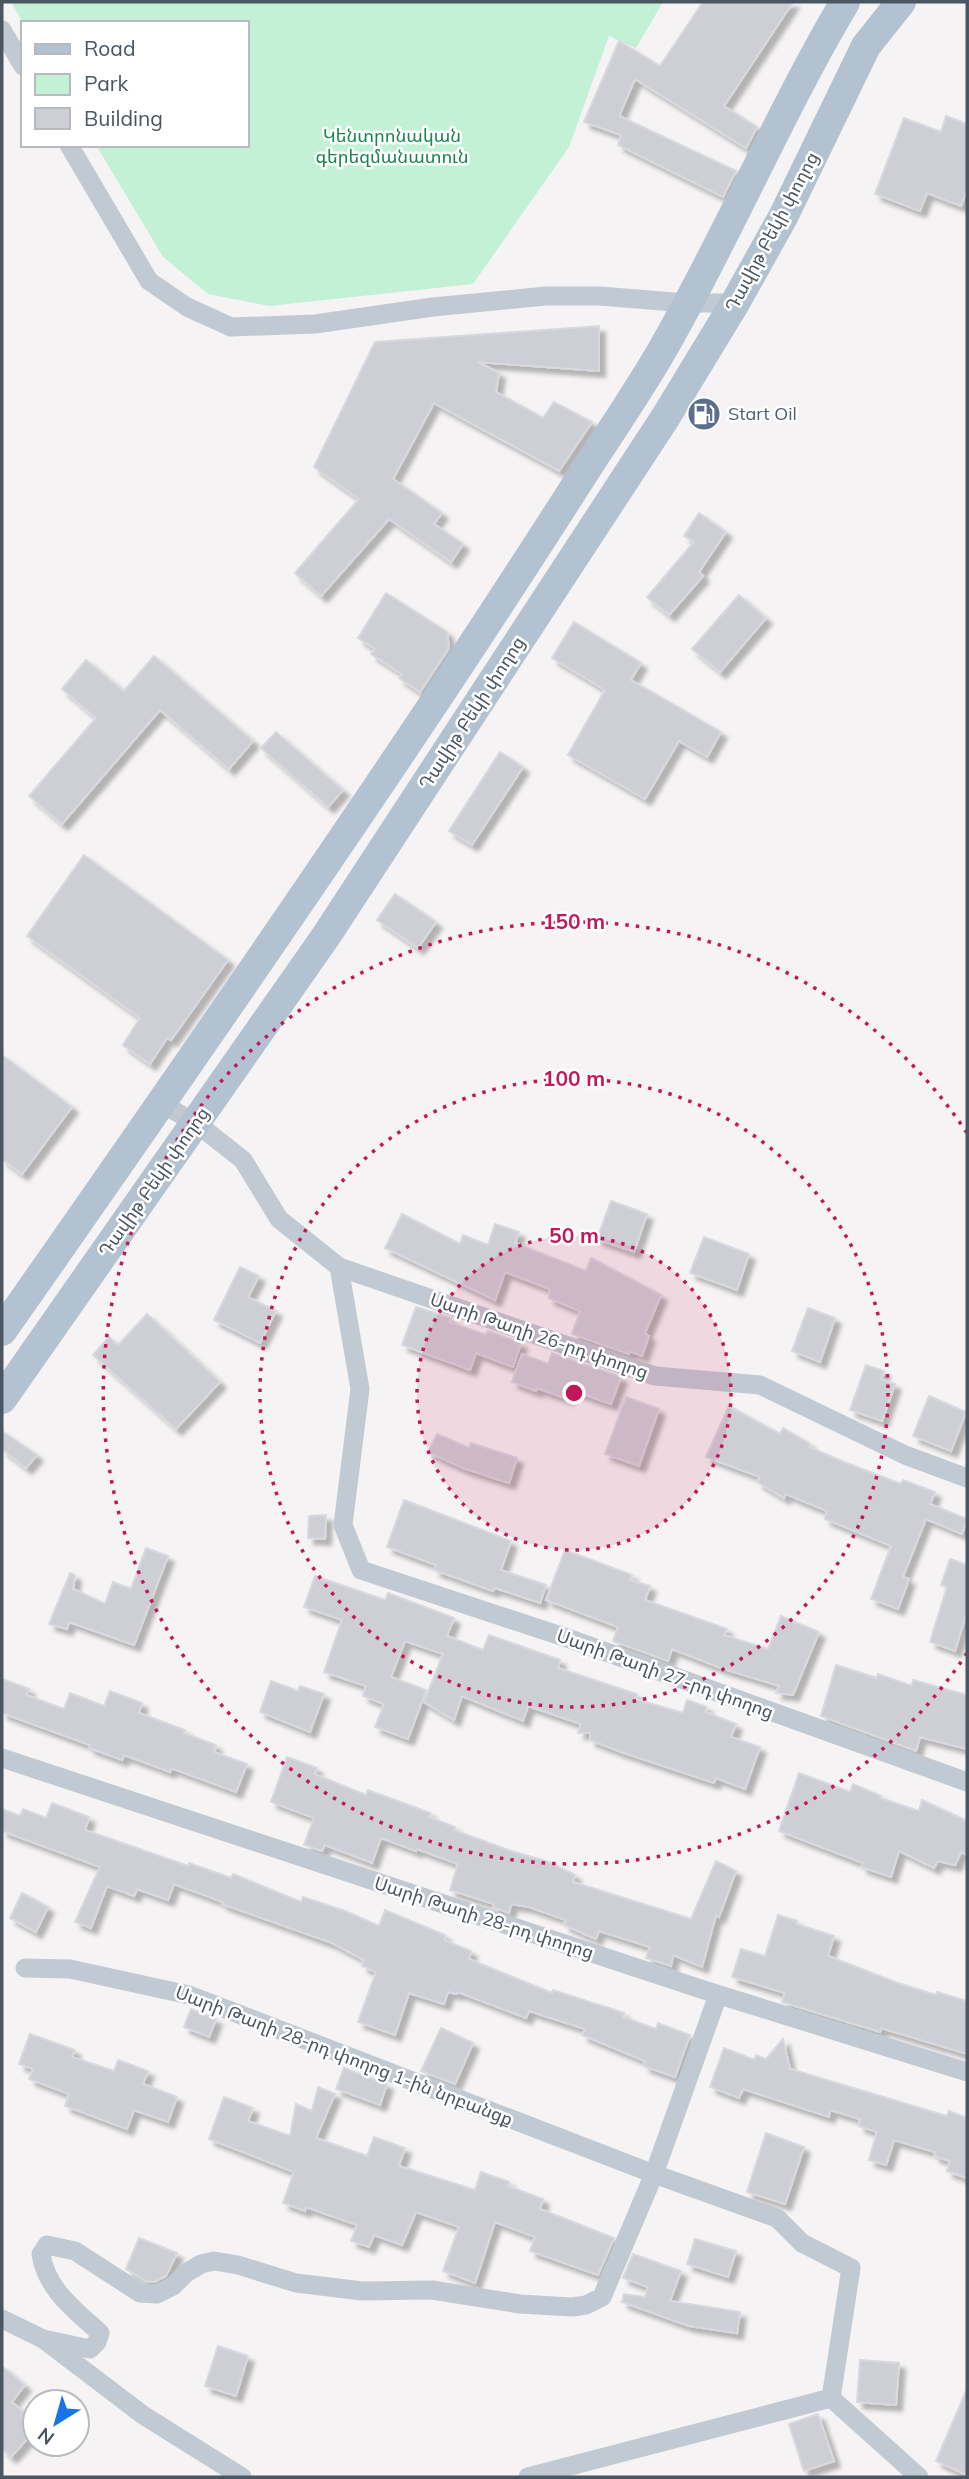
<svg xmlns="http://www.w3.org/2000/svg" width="969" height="2479" viewBox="0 0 969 2479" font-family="Mulish,'Noto Sans Armenian',sans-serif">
  <defs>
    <filter id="shadow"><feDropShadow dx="6" dy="6" stdDeviation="2" flood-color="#0004"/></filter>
  </defs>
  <rect width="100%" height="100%" fill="#f5f3f3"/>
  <!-- green -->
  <path fill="#c3f1d5" d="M11,2H663L636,48L609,36L569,147L473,284L269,306L208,294L163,257L96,145H247V23H23Z"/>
  <!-- building -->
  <g fill="#cdcfd5" stroke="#d7d9de" stroke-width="2" filter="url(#shadow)">
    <path d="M703,2H793L724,106L757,127L746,148L635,79L619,116L736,171L723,197L618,145L621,135L584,122L619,41L660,66Z"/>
    <path d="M946,116L967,124V190L961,206L927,193L920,211L875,194L904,118L941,132Z"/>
    <path d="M599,326V371L478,362L499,373L496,392L543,418L554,402L592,422L559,471L434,403L393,479L442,513L434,524L463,544L451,562L389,519L321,596L295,573L359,499L314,467L375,342Z"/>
    <path d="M699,513L726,532L699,572L703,576L669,615L647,597L694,542L684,536Z"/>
    <path d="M386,593L447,632L449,648L420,692L399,678L402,674L371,654L375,649L358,638Z"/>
    <path d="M739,595L766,618L720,672L692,649Z"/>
    <path d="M574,622L641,663L631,680L721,732L707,757L679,741L645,799L568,755L605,690L552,658Z"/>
    <path d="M154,656L253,741L229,769L160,710L62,824L29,796L96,718L62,689L86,660L124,691Z"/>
    <path d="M276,732L343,790L328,807L261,748Z"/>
    <path d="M500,752L523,767L472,845L449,831Z"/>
    <path d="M84,855L228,960L171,1040L167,1038L150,1064L123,1045L140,1018L27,936Z"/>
    <path d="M395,894L436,922L418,948L377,920Z"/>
    <path d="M2,1055L72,1107L22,1174L2,1159Z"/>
    <path d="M611,1201L647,1214L634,1252L597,1239Z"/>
    <path d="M402,1214L460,1244L463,1235L488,1245L495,1224L519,1232L515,1243L586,1271L591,1258L661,1295L645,1333L649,1336L642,1356L630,1351L629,1354L572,1334L580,1311L549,1298L550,1289L505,1272L495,1300L385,1248Z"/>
    <path d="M704,1237L749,1254L737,1290L690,1273Z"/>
    <path d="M240,1267L259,1276L248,1297L276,1311L260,1343L214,1320Z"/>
    <path d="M416,1307L451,1318L449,1322L486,1335L488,1331L521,1343L513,1367L476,1353L470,1370L402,1345Z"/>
    <path d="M808,1308L835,1318L820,1362L792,1351Z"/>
    <path d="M147,1314L220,1382L176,1429L93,1355L109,1337L118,1345Z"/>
    <path d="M552,1353L621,1377L611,1404L571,1390L568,1399L537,1388L536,1391L512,1382L522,1354L548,1364Z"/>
    <path d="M866,1365L884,1371L881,1379L895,1384L882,1421L850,1410Z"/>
    <path d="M929,1396L966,1412L951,1451L913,1436Z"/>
    <path d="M626,1397L659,1409L639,1466L605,1454Z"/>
    <path d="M729,1406L780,1434L783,1428L810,1444L809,1447L844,1462L901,1484L903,1480L935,1492L930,1504L967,1519L962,1534L926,1519L903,1577L909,1579L898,1609L871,1599L891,1546L825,1519L827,1511L786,1494L784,1498L757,1482L760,1477L706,1457Z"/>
    <path d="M2,1431L37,1455L26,1468L2,1449Z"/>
    <path d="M437,1434L469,1448L471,1443L517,1458L509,1483L463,1468L428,1452Z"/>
    <path d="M404,1500L511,1541L501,1570L546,1585L540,1603L495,1588L493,1591L434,1570L436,1565L387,1547Z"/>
    <path d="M326,1515L325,1539L308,1538L309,1516Z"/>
    <path d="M146,1548L168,1556L134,1645L69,1622L67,1629L49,1624L70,1573L75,1575L73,1589L105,1604L113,1582L131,1589Z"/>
    <path d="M565,1550L632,1575L630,1580L650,1586L645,1600L727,1629L724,1635L768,1649L781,1616L819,1632L793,1695L776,1693L779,1686L721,1668L672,1649L668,1661L613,1641L618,1627L546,1600Z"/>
    <path d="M950,1559L967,1565V1611L955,1651L930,1642L947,1587L941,1585Z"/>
    <path d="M315,1576L385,1600L388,1593L454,1618L447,1636L483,1650L489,1635L560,1660L558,1668L637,1694L635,1699L683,1713L687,1700L707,1707L705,1712L736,1724L731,1737L760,1747L745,1789L716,1778L714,1783L624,1753L590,1740V1733H578L581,1724L528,1706L523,1721L462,1696L454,1720L424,1702L443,1654L405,1641L391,1677L426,1690L408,1739L375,1727L384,1704L363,1696L366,1686L324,1672L342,1620L304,1607Z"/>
    <path d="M836,1665L877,1678L878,1674L912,1686L913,1680L967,1695V1749L920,1737L916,1751L821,1716Z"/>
    <path d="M2,1679L29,1689L26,1695L64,1709L70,1693L104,1706L110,1691L142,1703L139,1713L185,1730L184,1733L216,1745L214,1752L247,1764L236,1792L171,1768L170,1772L124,1755L122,1760L89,1748L90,1745L2,1713Z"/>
    <path d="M271,1681L298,1691L300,1686L324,1694L310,1732L260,1712Z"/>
    <path d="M287,1757L317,1768L314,1774L366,1795L368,1790L430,1813L429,1817L455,1827L454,1830L511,1851L549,1862L575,1875L573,1882L691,1919L716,1861L736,1871L719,1917L716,1915L702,1967L673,1955L671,1966L646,1958L650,1947L599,1931L596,1939L564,1925L566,1920L529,1907L511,1904L509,1913L493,1907L494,1904L450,1890L458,1864L417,1849L416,1851L381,1838L372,1863L325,1845L322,1851L304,1845L314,1818L271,1802Z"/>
    <path d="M799,1773L850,1792L853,1784L881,1796L880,1798L919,1811L922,1800L967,1821V1855L961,1852L955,1865L938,1861L934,1868L899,1851L891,1877L861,1867L863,1863L779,1831Z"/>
    <path d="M52,1803L89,1817L85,1830L188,1866L189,1863L231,1878L233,1874L301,1902L303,1897L345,1911L379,1926L385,1910L445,1935L444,1940L471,1951L469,1959L498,1971L552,1993L553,1990L624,2013L623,2017L656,2029L658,2023L690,2035L675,2077L644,2066L645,2061L582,2035L585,2029L529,2011L526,2018L458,1992L457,1994L448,1992L444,2004L409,1993L395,2035L358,2022L376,1972L362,1966L364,1960L332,1943L222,1904L223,1902L174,1884L168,1900L137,1889L134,1896L107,1886L91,1928L75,1922L100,1867L2,1831V1809L20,1816L23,1809L46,1818Z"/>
    <path d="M22,1893L48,1907L36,1932L10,1918Z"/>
    <path d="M778,1915L797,1921L796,1924L834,1936L828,1956L895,1982L936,1995L937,1992L967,2001V2054L881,2028L880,2032L782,2002L785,1993L732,1977L741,1949L765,1956Z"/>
    <path d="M191,2009L216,2019L209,2037L184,2027Z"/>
    <path d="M441,2028L473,2043L455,2084L421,2071Z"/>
    <path d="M30,2034L75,2050L72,2057L114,2071L118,2060L148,2071L143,2084L177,2097L168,2122L134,2110L127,2129L65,2106L69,2094L29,2079L33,2069L19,2064Z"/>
    <path d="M783,2039L790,2069L947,2116L949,2111L967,2118V2178L947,2171L950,2161L934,2156L935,2152L894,2140L886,2165L869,2160L877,2132L859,2126L860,2119L830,2110L829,2117L743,2089L739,2098L710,2087L724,2048L755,2060L756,2055L766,2059Z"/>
    <path d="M344,2068L387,2084L380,2105L336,2089Z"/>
    <path d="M318,2087L335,2094L316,2138L367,2156L374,2137L405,2148L399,2166L475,2190L481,2172L509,2182L508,2186L543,2199L540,2209L614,2238L598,2275L530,2251L535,2237L495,2222L475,2283L443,2271L459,2227L416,2212L402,2245L374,2235L369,2247L351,2241L357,2225L306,2207L305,2211L283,2203L294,2172L209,2139L224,2097L253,2108L248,2121L290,2136L296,2104L312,2111Z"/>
    <path d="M766,2133L804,2147L785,2204L747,2192Z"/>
    <path d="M139,2238L177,2253L166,2276L154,2282L146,2281L126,2269Z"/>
    <path d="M695,2239L736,2251L728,2277L687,2264Z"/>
    <path d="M633,2254L681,2271L670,2301L740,2312L737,2333L689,2326L622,2302L624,2294L645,2297L648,2287L623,2278Z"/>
    <path d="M218,2346L248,2356L236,2396L205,2386Z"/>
    <path d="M860,2360L899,2363L896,2405L857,2402Z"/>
    <path d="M2,2366L25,2385L12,2402L35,2422V2430L11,2457L2,2449Z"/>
    <path d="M967,2389V2475L936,2461Z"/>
    <path d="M818,2414L834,2461L804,2471L789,2424Z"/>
  </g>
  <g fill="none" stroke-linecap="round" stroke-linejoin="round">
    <!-- minor -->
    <g stroke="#c1cad2" stroke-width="19">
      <path d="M2,30L23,66"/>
      <path d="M69,145L149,281L187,307L231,327L315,324L433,307L546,296H600L686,303H735"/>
      <path d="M162,1104L196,1123L243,1160L279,1219L339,1267L655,1376L760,1385L905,1455L967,1478"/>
      <path d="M339,1267L360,1389L343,1525L361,1570L570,1639L967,1782"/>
      <path d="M2,1758L707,1991L967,2072"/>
      <path d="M25,1968L70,1969L189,1995L654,2174L777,2218L802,2243L851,2268L831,2398"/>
      <path d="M2,2319L43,2339L90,2349L97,2342L100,2333C75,2310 46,2289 41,2254L47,2245L75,2251L140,2293L157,2294L173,2286L186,2273L201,2264L214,2261L238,2265L296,2283L362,2291L432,2290L520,2304L572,2307L586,2305L602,2297L654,2174L718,1995"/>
      <path d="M47,2342L143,2415L242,2477"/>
      <path d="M831,2398L919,2477"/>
      <path d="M528,2477L831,2398"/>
    </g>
    <!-- primary -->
    <g stroke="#b3c2d1" stroke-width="30">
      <path d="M2,1331C152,1117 301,903 446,685C491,617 536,548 580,479C607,437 636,395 661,352C727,238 778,115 845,2"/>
      <path d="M2,1399L326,936L665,418L735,303L783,217L866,46L901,2"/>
    </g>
  </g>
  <!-- distance rings -->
  <circle cx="574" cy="1393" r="157" fill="#c2185b" fill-opacity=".12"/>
  <g fill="none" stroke="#c2185b" stroke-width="3.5" stroke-dasharray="3.5 7">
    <circle cx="574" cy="1393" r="157"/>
    <circle cx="574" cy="1393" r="314"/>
    <path d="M967 1653A471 471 0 1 1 967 1133"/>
  </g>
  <!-- icons -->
  <defs>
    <symbol id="fuel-disc" viewBox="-11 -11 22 22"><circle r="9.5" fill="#5c6f8a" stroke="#fff"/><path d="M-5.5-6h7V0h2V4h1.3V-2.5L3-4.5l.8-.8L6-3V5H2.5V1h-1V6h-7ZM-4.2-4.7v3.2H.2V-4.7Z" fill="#fff"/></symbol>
  </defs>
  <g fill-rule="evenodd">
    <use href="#fuel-disc" x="685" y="395" width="38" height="38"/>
  </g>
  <g text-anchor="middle" stroke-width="5" stroke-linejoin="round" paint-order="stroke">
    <!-- park labels -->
    <g font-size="18" fill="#17864f" stroke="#fff">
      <text x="392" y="142">Կենտրոնական<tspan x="392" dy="21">գերեզմանատուն</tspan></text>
    </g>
    <!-- street labels -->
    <g font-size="18" fill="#4a5661" stroke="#fff">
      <text transform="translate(772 232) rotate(-62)" y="6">Դավիթ Բեկի փողոց</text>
      <text transform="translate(472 713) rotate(-57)" y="6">Դավիթ Բեկի փողոց</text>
      <text transform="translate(154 1182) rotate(-55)" y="6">Դավիթ Բեկի փողոց</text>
      <text transform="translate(539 1336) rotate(19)" y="6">Սարի Թաղի 26-րդ փողոց</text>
      <text transform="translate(665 1674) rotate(20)" y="6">Սարի Թաղի 27-րդ փողոց</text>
      <text transform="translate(484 1918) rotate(18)" y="6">Սարի Թաղի 28-րդ փողոց</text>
      <text transform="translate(344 2056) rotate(21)" y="6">Սարի Թաղի 28-րդ փողոց 1-ին նրբանցք</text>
    </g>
    <!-- service labels -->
    <g font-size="18" fill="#4e5e75" stroke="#fff" text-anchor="start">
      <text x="728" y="420">Start Oil</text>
    </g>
  </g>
  <circle cx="574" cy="1393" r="10" fill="#c2185b" stroke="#fff" stroke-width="3.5"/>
  <g font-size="21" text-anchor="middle" font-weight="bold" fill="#c2185b" stroke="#fff" stroke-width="5" stroke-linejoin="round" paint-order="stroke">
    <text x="574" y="929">150 m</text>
    <text x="574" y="1086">100 m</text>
    <text x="574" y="1243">50 m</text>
  </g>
  <!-- border -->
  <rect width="969" height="2479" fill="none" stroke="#4a5661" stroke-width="7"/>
  <!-- legend -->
  <rect x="21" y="21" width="228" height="126" fill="#ffffff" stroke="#b7bbc0" stroke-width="2"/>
  <rect x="35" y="44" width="35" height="10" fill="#b3c2d1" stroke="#b7bbc0" stroke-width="2"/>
  <text x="84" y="56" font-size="21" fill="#4a5661">Road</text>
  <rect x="35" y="74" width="35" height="21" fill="#c3f1d5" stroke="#b7bbc0" stroke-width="2"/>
  <text x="84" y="91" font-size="21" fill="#4a5661">Park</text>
  <rect x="35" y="108" width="35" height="21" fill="#cdcfd5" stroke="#b7bbc0" stroke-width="2"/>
  <text x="84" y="126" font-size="21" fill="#4a5661">Building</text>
  <!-- north arrow -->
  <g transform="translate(56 2423) rotate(217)"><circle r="33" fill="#ffffff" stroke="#b7bbc0" stroke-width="2"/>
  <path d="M0-5L12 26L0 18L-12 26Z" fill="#1a73e8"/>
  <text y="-10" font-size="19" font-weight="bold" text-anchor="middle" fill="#4a5661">N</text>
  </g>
</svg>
